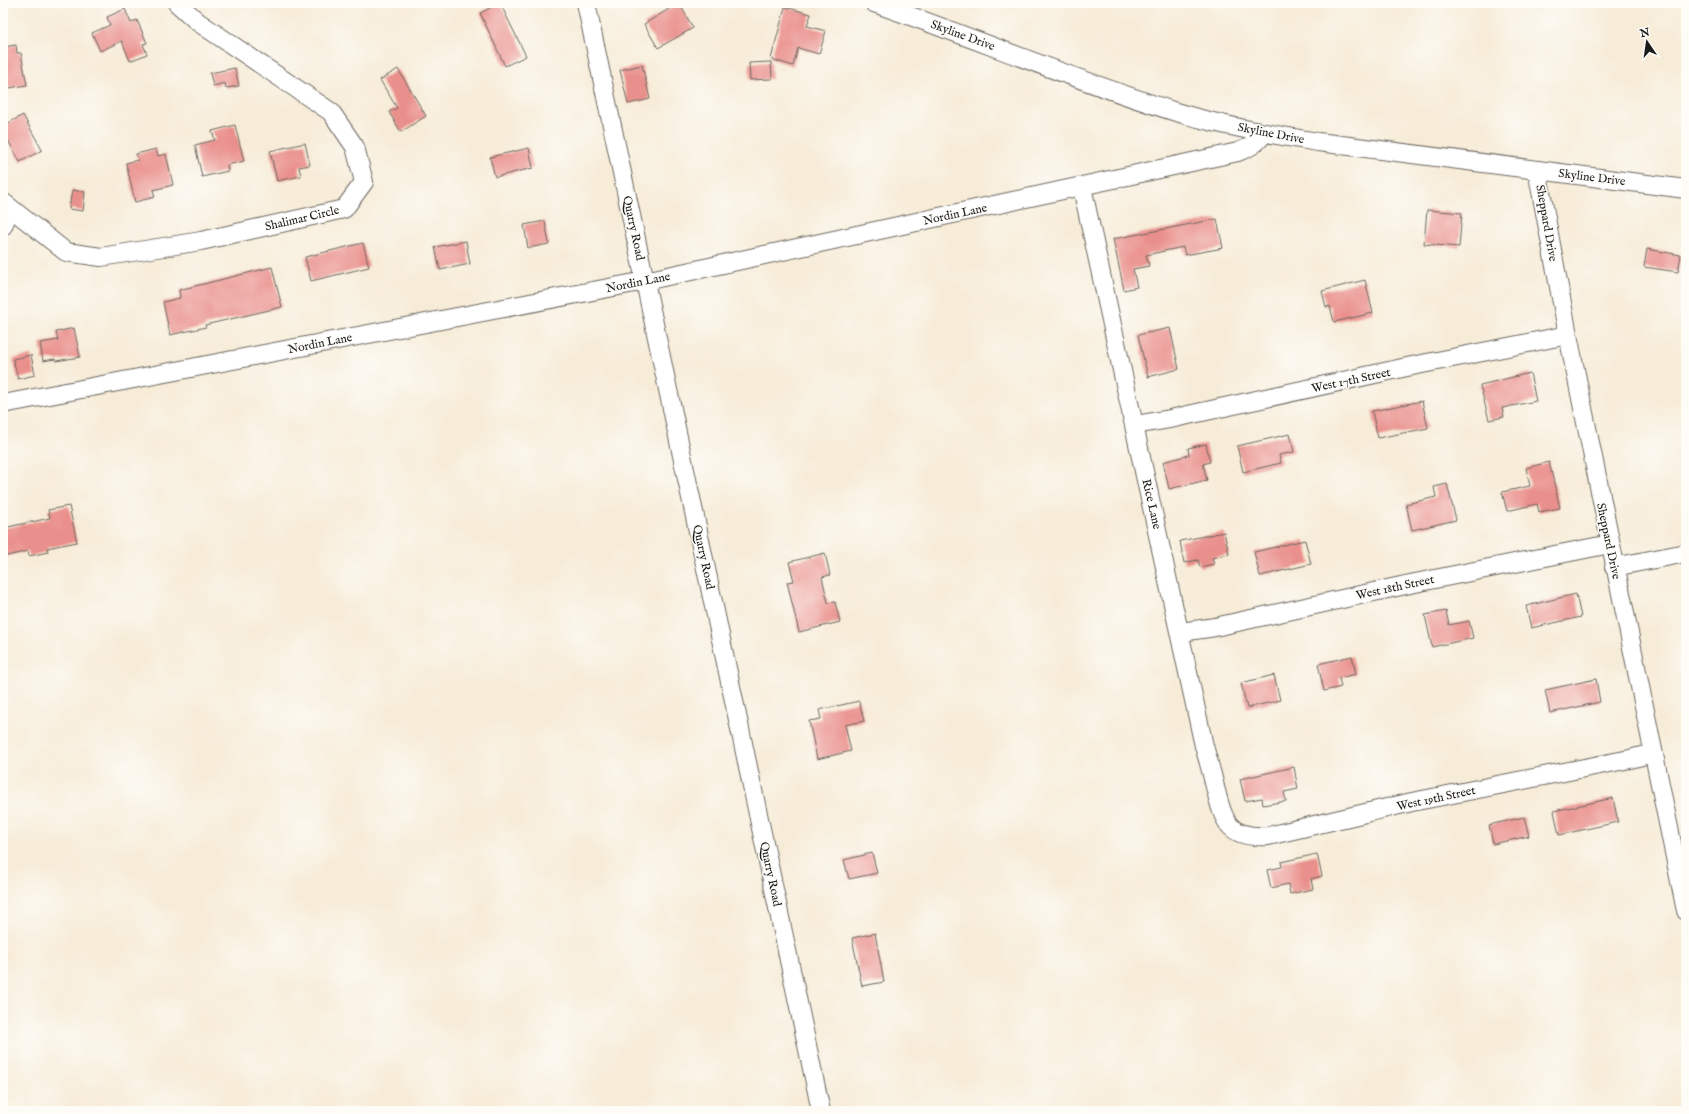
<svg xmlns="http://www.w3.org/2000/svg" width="1689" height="1114" viewBox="0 0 1689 1114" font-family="'IM FELL English',serif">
  <rect width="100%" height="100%" fill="#fdfcf7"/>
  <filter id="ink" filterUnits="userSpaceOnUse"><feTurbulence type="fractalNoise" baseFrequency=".025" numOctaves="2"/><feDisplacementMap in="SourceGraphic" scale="8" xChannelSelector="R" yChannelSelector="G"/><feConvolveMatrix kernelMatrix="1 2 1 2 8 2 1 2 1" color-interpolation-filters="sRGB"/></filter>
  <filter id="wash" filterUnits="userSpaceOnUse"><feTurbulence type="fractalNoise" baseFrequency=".012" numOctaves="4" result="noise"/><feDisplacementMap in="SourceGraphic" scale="16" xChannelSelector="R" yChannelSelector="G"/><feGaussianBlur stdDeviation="0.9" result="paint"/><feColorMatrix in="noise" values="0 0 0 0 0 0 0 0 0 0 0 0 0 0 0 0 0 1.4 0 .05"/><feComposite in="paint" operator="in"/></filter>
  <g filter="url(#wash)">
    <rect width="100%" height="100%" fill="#f7ecd8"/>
    <g id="blocks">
      <!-- building -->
      <g fill="#ea908c">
        <path d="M500,3L526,56L505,66L480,13Z"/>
        <path d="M679,3L693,28L658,48L644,24Z"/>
        <path d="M785,7L811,14L807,26L826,31L819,54L798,48L793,66L771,59Z"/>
        <path d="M125,9L131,23L137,20L147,43L143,44L147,54L130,61L122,41L100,51L92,33L110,25L107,17Z"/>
        <path d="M16,45L17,53H21L27,85L3,89V47Z"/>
        <path d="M771,62L772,79L750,80L749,63Z"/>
        <path d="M642,65L650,99L628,104L620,70Z"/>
        <path d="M235,68L239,86L226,88L225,83L213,86L210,73Z"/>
        <path d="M398,69L426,116L401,132L389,112L397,108L380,80Z"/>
        <path d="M23,115L42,150L20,162L3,131V126Z"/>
        <path d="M235,125L244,161L227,165L228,171L202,177L195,145L215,140L212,131Z"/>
        <path d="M305,143L310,165L299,167L301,176L277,181L270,151Z"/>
        <path d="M529,148L533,168L495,177L490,157Z"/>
        <path d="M156,149L158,156L166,154L173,185L153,190L155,197L135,202L126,163L138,160L136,154Z"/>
        <path d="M72,190L85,192L83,211L69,209Z"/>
        <path d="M1427,210L1462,213L1459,247L1424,244Z"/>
        <path d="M1217,219L1223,248L1185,255L1183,247L1146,255L1149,266L1133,269L1137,287L1124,290L1113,239Z"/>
        <path d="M545,221L549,244L528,248L524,225Z"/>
        <path d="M466,241L470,264L440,270L435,247Z"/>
        <path d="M363,243L369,267L311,281L305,257Z"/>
        <path d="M1647,249L1681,255L1678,272L1644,267Z"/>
        <path d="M272,267L282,307L205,325L206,327L170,335L163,302L180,298L179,290Z"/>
        <path d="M1365,280L1373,313L1334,322L1330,306L1326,307L1322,291Z"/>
        <path d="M74,328L80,357L56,361L55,359L43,361L40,343L58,340L56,332Z"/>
        <path d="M1170,328L1179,369L1148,377L1138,335Z"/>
        <path d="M31,355L35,375L18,379L13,359Z"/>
        <path d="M1530,373L1536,401L1502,408L1504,417L1489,420L1480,385Z"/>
        <path d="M1422,401L1428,428L1378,438L1372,411Z"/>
        <path d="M1290,434L1294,452L1279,455L1281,463L1243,472L1237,446Z"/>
        <path d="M1206,444L1210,462L1203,464L1207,480L1169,489L1163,462L1189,455L1188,448Z"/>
        <path d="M1549,462L1560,508L1539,512L1537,504L1507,511L1502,492L1530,486L1526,468Z"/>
        <path d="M1447,484L1456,520L1412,530L1406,504L1436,497L1434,487Z"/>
        <path d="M69,506L77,542L47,548L48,552L29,556L28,551L3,557V528L50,518L48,510Z"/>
        <path d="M1224,532L1229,554L1212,558L1214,564L1200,567L1198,560L1184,563L1180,541Z"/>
        <path d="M1305,540L1311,564L1260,576L1254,552Z"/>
        <path d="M825,553L830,575L822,577L828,603L835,602L840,622L799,632L787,582L794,581L789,562Z"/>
        <path d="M1576,594L1581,617L1531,628L1526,606Z"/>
        <path d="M1446,611L1449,625L1469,621L1473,638L1432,647L1425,615Z"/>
        <path d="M1352,656L1356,674L1339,678L1341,687L1324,691L1318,664Z"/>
        <path d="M1274,675L1280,700L1247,708L1241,683Z"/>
        <path d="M1596,679L1600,702L1550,713L1545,690Z"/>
        <path d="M859,701L864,721L845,725L851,751L817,759L809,721L821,719L819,710Z"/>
        <path d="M1294,767L1298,789L1284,792L1286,801L1263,805L1262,798L1245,801L1240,779Z"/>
        <path d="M1613,798L1618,822L1559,835L1554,811Z"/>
        <path d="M1524,817L1529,836L1493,844L1489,825Z"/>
        <path d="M872,853L877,873L849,879L844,860Z"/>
        <path d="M1317,854L1322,876L1311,879L1313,889L1290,894L1288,884L1271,888L1267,870L1282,867L1281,862Z"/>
        <path d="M875,933L884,982L862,986L852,938Z"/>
      </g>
    </g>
  </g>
  <g filter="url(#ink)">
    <use href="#blocks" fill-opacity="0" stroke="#69655e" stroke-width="1"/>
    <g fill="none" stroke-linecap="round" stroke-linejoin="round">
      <defs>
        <g id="minor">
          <path d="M586,3L821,1111"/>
          <path d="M874,3C975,38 1074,80 1176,112C1222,126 1270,134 1318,142L1686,189"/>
          <path d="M1537,170L1568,335L1686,911"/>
          <path d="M1082,187L1204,746C1208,760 1212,773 1215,787C1224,822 1228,839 1268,836L1412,802L1630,759L1653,753"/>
          <path d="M3,202L66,252L101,257L201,241L344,209L364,182L355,147L331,112L198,22L177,3"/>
          <path d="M3,226L10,208"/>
          <path d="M3,404L645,281L1238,152C1250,147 1257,144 1264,133"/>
          <path d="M1135,425L1170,419L1407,367L1568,335"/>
          <path d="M1614,567L1686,553"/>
          <path d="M1181,632L1215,627L1410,584L1610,544"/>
        </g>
      </defs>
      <!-- minor casing -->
      <use href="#minor" stroke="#69655e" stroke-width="20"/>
      <!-- minor -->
      <use href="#minor" stroke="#fff" stroke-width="18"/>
    </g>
  </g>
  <g text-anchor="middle" stroke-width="3" stroke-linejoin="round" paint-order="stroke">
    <!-- street labels -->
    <g font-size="12" fill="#1c1c1c" stroke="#fdfcf7">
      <text transform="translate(963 35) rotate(20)" y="4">Skyline Drive</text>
      <text transform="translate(1271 133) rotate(11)" y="4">Skyline Drive</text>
      <text transform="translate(1592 177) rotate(7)" y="4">Skyline Drive</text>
      <text transform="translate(955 214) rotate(-12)" y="4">Nordin Lane</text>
      <text transform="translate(302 218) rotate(-13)" y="4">Shalimar Circle</text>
      <text transform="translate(1547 223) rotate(80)" y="4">Sheppard Drive</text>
      <text transform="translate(634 228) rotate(78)" y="4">Quarry Road</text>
      <text transform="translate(638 282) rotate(-11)" y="4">Nordin Lane</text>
      <text transform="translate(320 343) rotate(-11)" y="4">Nordin Lane</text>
      <text transform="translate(1351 380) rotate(-12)" y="4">West 17th Street</text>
      <text transform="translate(1152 504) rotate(77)" y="4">Rice Lane</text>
      <text transform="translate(1609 541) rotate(78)" y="4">Sheppard Drive</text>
      <text transform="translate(704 557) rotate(78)" y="4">Quarry Road</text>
      <text transform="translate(1395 587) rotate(-12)" y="4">West 18th Street</text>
      <text transform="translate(1436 798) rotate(-12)" y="4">West 19th Street</text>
      <text transform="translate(771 874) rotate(78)" y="4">Quarry Road</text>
    </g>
  </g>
  <!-- margin -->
  <rect width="1689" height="1114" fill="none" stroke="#fdfcf7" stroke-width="16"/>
  <!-- north arrow -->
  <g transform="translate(1647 42) rotate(347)" stroke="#fdfcf7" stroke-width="3" paint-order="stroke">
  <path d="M0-3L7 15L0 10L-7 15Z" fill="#1c1c1c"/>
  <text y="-6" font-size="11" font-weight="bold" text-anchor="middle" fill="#1c1c1c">N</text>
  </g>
</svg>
